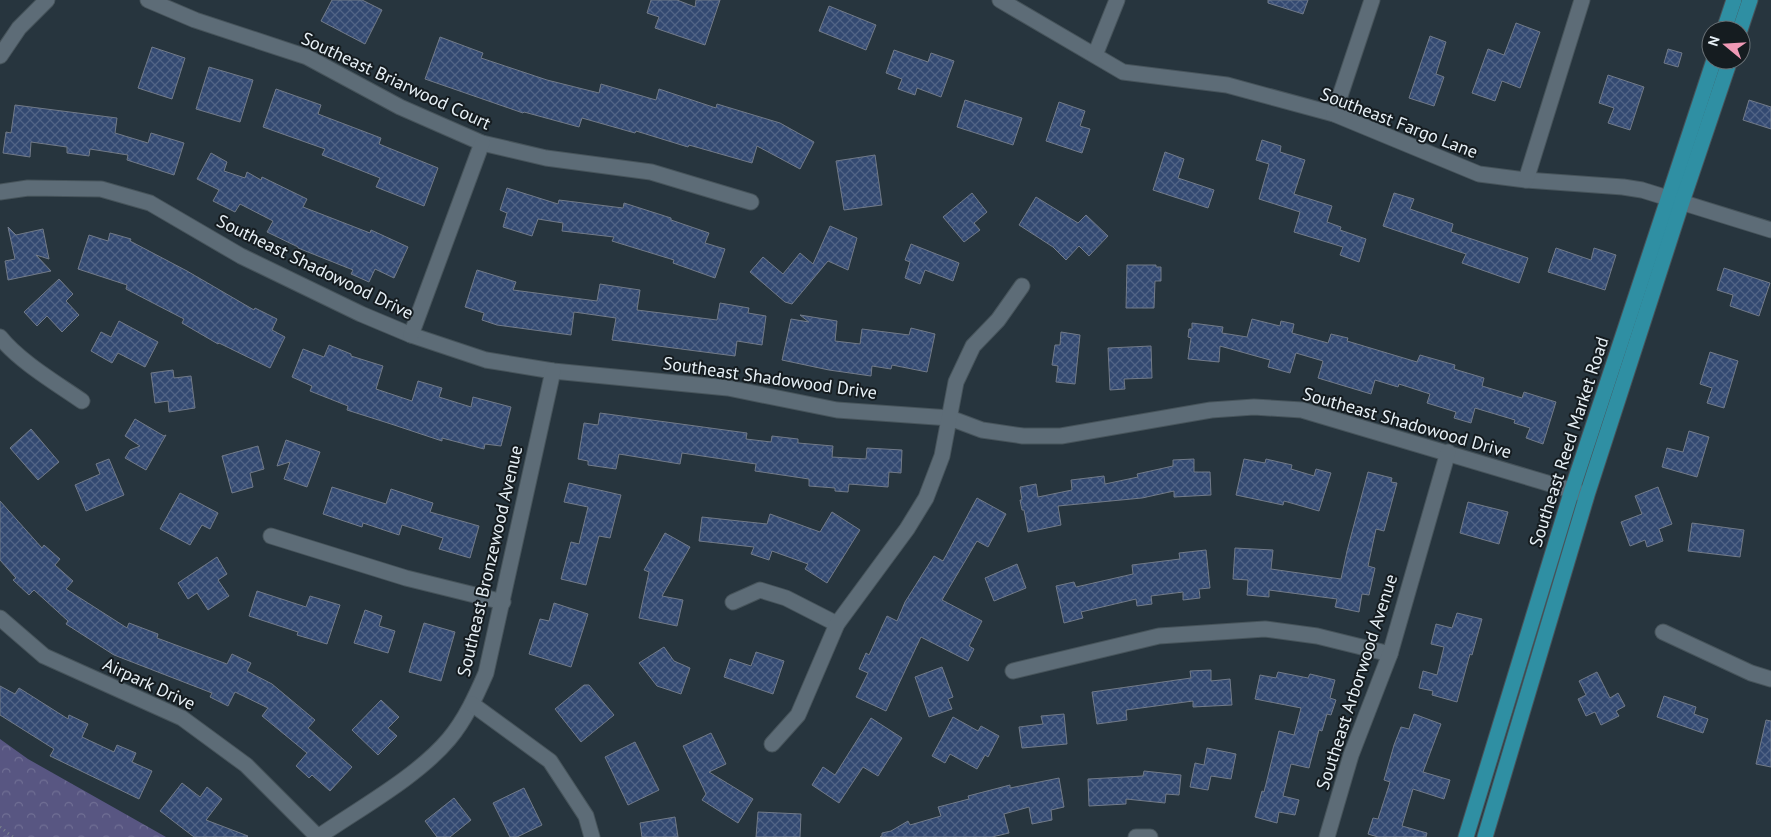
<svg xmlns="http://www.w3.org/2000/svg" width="1771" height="837" viewBox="0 0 1771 837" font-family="'PT Sans',sans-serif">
  <defs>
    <pattern id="forest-crowns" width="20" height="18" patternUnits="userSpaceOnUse" patternTransform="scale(1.25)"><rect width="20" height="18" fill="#585682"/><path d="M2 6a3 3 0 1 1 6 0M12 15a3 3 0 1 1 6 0" fill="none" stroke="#706f94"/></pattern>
    <pattern id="building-cross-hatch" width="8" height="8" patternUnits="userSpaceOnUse" patternTransform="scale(1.25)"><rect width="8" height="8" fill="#334971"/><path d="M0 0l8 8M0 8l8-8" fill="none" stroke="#516486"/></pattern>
  </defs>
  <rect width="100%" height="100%" fill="#27353e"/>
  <!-- forest -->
  <path fill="url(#forest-crowns)" d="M0,739L28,759L166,837H0Z"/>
  <!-- building -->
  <g fill="url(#building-cross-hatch)" stroke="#717a88">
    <path d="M332,0H362L382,10L365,44L321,21Z"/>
    <path d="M651,0H677L695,7L696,0H720L705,45L655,28L659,17L647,13Z"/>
    <path d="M1268,0H1308L1303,14L1268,3Z"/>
    <path d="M829,6L876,25L866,50L819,31Z"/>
    <path d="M1516,23L1540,32L1520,88L1502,81L1495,101L1472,93L1488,49L1504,55Z"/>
    <path d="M1430,36L1446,42L1436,74L1444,77L1434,106L1409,98Z"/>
    <path d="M440,37L483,53L481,58L547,80L599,93L601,84L656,100L659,89L716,108L717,104L780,123L814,142L800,169L757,146L752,163L689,145L688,147L636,131L635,133L582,118L579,127L524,112L523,113L425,79Z"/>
    <path d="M152,47L185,58L172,99L138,88Z"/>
    <path d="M1668,49L1682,53L1678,67L1664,63Z"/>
    <path d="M894,50L928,62L931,53L954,61L941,97L917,88L915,95L898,89L902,79L886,73Z"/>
    <path d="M209,67L253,80L240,122L196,109Z"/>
    <path d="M1608,75L1644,87L1630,130L1608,123L1614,108L1599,103Z"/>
    <path d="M276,89L321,105L318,114L381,138L379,144L438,168L424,206L376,187L380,178L322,155L325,149L263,127Z"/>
    <path d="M965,100L1022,118L1013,145L957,127Z"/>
    <path d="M1749,100L1771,107V129L1743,120Z"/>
    <path d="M1059,102L1085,111L1080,126L1090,129L1082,153L1046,141Z"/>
    <path d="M15,105L117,118L115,133L148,143L151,133L184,143L174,175L127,160L128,155L90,149L89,156L67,153V147L31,142L30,157L3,153L6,132L11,133Z"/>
    <path d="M1262,140L1281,146L1280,152L1305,160L1294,194L1332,206L1327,222L1341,227L1340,230L1366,239L1359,262L1340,255L1343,247L1294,232L1300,212L1259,199L1269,164L1256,160Z"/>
    <path d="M1165,152L1184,159L1178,178L1214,190L1208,208L1153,190Z"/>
    <path d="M211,153L227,162L224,171L245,178L247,172L261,180L262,177L307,199L303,207L370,233L371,230L408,247L394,278L375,269L369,282L351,274L353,270L298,248V247L267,232L273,221L240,204L235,212L213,201L219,190L197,179Z"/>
    <path d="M875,155L882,205L844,210L836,161Z"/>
    <path d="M507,188L558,204L559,200L623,208L624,203L671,218V220L709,233L705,243L725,249L715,278L673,263L674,260L612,241L614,237L562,231L563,223L538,219L532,236L503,227L507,213L500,210Z"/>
    <path d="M972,193L987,212L974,223L980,230L964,242L943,217Z"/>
    <path d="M1394,193L1414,199L1410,209L1453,224L1451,232L1528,258L1519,283L1462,263L1466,254L1383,226Z"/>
    <path d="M1036,197L1078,223L1086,215L1108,236L1089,256L1079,246L1066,260L1053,247L1019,225Z"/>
    <path d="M830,226L857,238L848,270L828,261L792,304L785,302L750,272L763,257L783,274L800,253L813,264Z"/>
    <path d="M8,227L16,235L43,229L49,259L36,255L51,271L8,280L5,261L15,259Z"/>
    <path d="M110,233L131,239L130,241L187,271L254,310L255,308L277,319L272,330L285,337L270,368L219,343L218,344L182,323L184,319L126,289L127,285L78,269L89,235L108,241Z"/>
    <path d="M911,244L959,263L953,281L925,270L920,284L905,278L910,262L905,260Z"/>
    <path d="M1556,248L1591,260L1594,248L1616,255L1605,290L1548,272Z"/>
    <path d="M1127,265H1156V267H1161V281H1155L1154,308H1126Z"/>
    <path d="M1724,268L1770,283L1759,316L1730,306L1733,295L1717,290Z"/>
    <path d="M477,270L516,282L513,290L597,301L600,284L640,290L637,310L717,320L720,303L749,308L748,313L766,316L762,345L737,341L735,356L612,340L616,318L574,312L571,335L497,325L482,320L484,313L465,307Z"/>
    <path d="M59,279L73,294L66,301L79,315L62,332L47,316L37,326L24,312Z"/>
    <path d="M800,315L837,321L835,341L860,344L862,329L909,335L911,328L935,334L927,372L892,365L891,369L872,366L871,376L829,370L782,360L791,319L809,322Z"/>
    <path d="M1252,319L1280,326L1281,321L1294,324L1292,333L1328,343L1331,334L1348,338L1347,341L1417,362L1420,355L1455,365L1454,369L1484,378L1482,386L1522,398L1524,392L1556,402L1543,444L1526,438L1530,428L1514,423L1515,420L1475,408L1471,423L1454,418L1456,412L1427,403L1430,394L1399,384L1398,387L1375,380L1371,394L1318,378L1323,361L1296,353L1290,373L1268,367L1270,360L1220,346L1219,362L1188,359L1191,338L1188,337L1189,329H1192V323L1223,327L1222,333L1247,337Z"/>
    <path d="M119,321L158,342L145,367L118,353L112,363L91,351L101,332L111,337Z"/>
    <path d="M1061,332L1080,335L1075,384L1056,382L1058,366L1052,365L1055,345H1060Z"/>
    <path d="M329,345L351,354V356L383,366L376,389L412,401L418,381L442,388L439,397L471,407L473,397L511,407L501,446L485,444L484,449L442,438V441L391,424L347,410L348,406L310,391L312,386L292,377L303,349L324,357Z"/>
    <path d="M1151,346L1152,378L1124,379L1125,389L1110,390L1108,348Z"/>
    <path d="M1710,352L1738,361L1724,408L1707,403L1712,388L1700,384Z"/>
    <path d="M173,370L174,378L191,376L195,408L169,412L168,401L155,403L151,373Z"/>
    <path d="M600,413L747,433L746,439L771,442L772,436L798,439V443L833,446L832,457L866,459L867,448L902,450L901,473L889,472L888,487L849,484L848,492L835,491V488L809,486V479L755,471L756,464L682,453L680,464L619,454L616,469L588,465V461L578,459L584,423L598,425Z"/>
    <path d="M135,419L164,436L166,435L146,470L125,458L130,450L140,446L125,436Z"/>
    <path d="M31,429L59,462L38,480L10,448Z"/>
    <path d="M1689,431L1709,437L1697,477L1662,467L1667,448L1683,452Z"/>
    <path d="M286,440L320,452L307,487L284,479L290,462L277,466Z"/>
    <path d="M258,446L264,469L250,473L253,487L232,493L222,456Z"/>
    <path d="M109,459L124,495L86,511L75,485L100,474L96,464Z"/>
    <path d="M1194,459V472H1210L1211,495L1174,497V491L1142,498L1058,506L1061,525L1028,532L1024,510H1022L1020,500H1022L1020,487L1036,484L1038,497L1072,490L1071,480L1104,476L1105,484L1138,477L1137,474L1173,466V460Z"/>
    <path d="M1244,459L1265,463L1266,459L1292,465L1291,469L1314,476L1316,469L1331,473L1319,511L1284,501L1283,505L1236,495Z"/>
    <path d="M1368,472L1392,478L1391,482L1397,483L1384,531L1376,529L1368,566L1375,568L1369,595L1362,594L1359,612L1335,607L1337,599L1269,590V597L1247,595L1248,580L1233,579L1235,548L1273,550L1271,569L1341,579L1347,551Z"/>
    <path d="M569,483L621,495L610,538L599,536L586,585L561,579L571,542L579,544L588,507L564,502Z"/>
    <path d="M332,487L386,504L391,489L433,503L430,512L479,526L470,558L439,549L443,538L402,525L399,535L363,523L362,527L323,514Z"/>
    <path d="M1658,487L1672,524L1659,529L1663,541L1647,547L1645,540L1630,546L1621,522L1642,514L1635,496Z"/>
    <path d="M180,493L218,513L210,529L202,525L190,545L160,529Z"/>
    <path d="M977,498L1006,514L988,547L977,541L942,600L982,621L969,646L974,649L968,661L921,637L886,711L856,697L868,673L859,669L866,653L869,655L887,616L897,621L905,602L934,556L943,561Z"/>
    <path d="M0,501L42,548L44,545L60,559L55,565L73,581L66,589L127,628L129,623L158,634L157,638L227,664L232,654L251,663L247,671L272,684L315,720L308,728L352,767L330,791L312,775L309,778L296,766L307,753L262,716L268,708L235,692L228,706L210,697L212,693L114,655L66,624L68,621L34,590L29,595L13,580L16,578L0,560Z"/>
    <path d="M1468,502L1508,512L1499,544L1460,533Z"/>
    <path d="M832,512L860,530L827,583L805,569L808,564L772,551L769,560L751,554L754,547L699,541L702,517L767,524L770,514L820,532Z"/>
    <path d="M1692,523L1744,530L1740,557L1688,551Z"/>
    <path d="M665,533L690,547L662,596L683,600L677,626L639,618L649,572L644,570Z"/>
    <path d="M1206,550L1210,588L1199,589L1200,598L1183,600V592L1151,596L1152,604L1137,606L1136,599L1081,612L1083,618L1064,623L1056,586L1074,582L1076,587L1133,574L1132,565L1180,559L1179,553Z"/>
    <path d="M217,557L227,574L218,580L229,596L208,610L197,593L188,599L178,583Z"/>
    <path d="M1017,564L1026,588L994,601L985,578Z"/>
    <path d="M257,591L306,607L310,596L340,605L327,644L297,635L298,632L249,616Z"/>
    <path d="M554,603L588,614L571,667L529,654L540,619L549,621Z"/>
    <path d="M365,610L382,616L379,626L395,631L388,653L354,643Z"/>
    <path d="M1457,613L1482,619L1472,655L1470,654L1457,702L1432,695L1433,691L1419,688L1423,671L1437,675L1444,647L1431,644L1436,624L1452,628Z"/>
    <path d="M424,623L455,632L441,681L409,672Z"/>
    <path d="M664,647L674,661L690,668L681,694L657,686L639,663Z"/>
    <path d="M756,652L784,661L773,694L724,677L730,659L751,666Z"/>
    <path d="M942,667L953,697L948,699L952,709L929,717L915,677Z"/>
    <path d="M1211,670V681L1230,679L1232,705L1193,707V701L1126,710L1127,720L1097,724L1092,692L1191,678L1190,671Z"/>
    <path d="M1278,672L1308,678L1310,674L1335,680L1330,698L1336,700L1331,715L1327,714L1322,731L1319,730L1309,768L1291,764L1283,796L1299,800L1295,815L1279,812L1277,823L1255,817L1262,791L1264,792L1279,731L1294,735L1301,708L1255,699L1260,675L1276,678Z"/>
    <path d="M1597,672L1610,698L1618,693L1625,706L1616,711L1619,716L1601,725L1595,712L1586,716L1578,699L1586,695L1579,681Z"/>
    <path d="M584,685H589L614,715L581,742L555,709Z"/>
    <path d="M0,686L15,694L19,688L68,719L69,715L88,724L82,737L114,752L117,745L136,753L132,762L152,771L139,799L50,756L54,749L0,715Z"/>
    <path d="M1664,696L1696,707L1694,714L1708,719L1703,733L1657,717Z"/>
    <path d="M381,700L399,717L388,728L397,736L378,755L352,730Z"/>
    <path d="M1064,714L1067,744L1022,748L1019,727L1043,724L1041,716Z"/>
    <path d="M1414,714L1441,724L1423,772L1450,780L1444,799L1413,789L1402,826L1427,833L1426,837H1378L1368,834L1373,818L1378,819L1390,782L1384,780L1394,745L1401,727L1409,729Z"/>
    <path d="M953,717L978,731L981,726L999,736L988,757L985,755L977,769L950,754L945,763L932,756Z"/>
    <path d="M871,718L902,738L878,776L863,767L839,803L812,785L823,767L835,775Z"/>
    <path d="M1766,720L1771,721V767L1756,764Z"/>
    <path d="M711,733L726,764L709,772L753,799L738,823L702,800L706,794L683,746Z"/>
    <path d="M635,742L659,790L628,805L605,757Z"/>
    <path d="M1207,748L1236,754L1231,779L1211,776L1208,790L1190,787L1195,763L1204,765Z"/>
    <path d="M1144,771L1181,775L1179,795L1166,794L1165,803L1126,799V804L1089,806L1088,779L1143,776Z"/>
    <path d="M1059,778L1064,807L1051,810L1052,820L1032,824L1029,807L1004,814L1009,833L992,837H880L882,836V833L891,831L908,821L910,825L941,816L938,807L969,799L968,796L1010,785V788Z"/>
    <path d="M182,783L200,797L207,787L222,799L206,820L248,836L247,837H194L160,811Z"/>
    <path d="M524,788L542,825L517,837H510L493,803Z"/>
    <path d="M454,798L471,820L450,837H437L425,821Z"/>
    <path d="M758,812L801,814L800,837H756Z"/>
    <path d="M675,817L678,837H642L640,823Z"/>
  </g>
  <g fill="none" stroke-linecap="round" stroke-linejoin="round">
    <defs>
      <g id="street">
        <path d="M148,0L195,20L307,57L400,107L482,143L546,158L651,172L751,202"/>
        <path d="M1000,0L1123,72L1227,85L1334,114L1479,174L1526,180L1623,187L1642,190L1771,230"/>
        <path d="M1095,55L1117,0"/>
        <path d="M0,56L19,28L47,0"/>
        <path d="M1334,114L1372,0"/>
        <path d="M1526,180L1582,0"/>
        <path d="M0,192L28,188L101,189L150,203L241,256L361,314L411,335L486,360L553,371L728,388L837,410L950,418L982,430L1023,436H1061L1211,410L1254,407L1302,410L1584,494"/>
        <path d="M411,335L482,143"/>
        <path d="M0,337C19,361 56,383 82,401"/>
        <path d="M271,536L406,578L503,602"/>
        <path d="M733,602L760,590L786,598L837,624"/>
        <path d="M0,618L44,656L182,718L246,765L318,837C360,808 417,777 449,739C465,720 476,696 486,673L553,371"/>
        <path d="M1663,632L1751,673L1771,679"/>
        <path d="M1013,671L1159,636L1265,629L1317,636L1390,654"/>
        <path d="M472,704L550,761L586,816L592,837"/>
        <path d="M772,744L798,715L837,624L907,529L926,498L942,456L956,382L973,346L998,320L1022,286"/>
        <path d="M1136,837H1150"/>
        <path d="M1327,837L1351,755L1390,654L1448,452"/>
      </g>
      <g id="primary">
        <path d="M1724,30L1734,0"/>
        <path d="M1740,30L1750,0"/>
        <path d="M1466,837L1572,490L1714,60"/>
        <path d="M1485,837L1587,495L1682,202L1730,60"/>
      </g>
    </defs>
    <!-- street casing -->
    <use href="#street" stroke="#47545b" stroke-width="17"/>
    <!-- primary casing -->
    <use href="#primary" stroke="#47545b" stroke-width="17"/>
    <!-- path -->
    <path stroke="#7a858d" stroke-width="3" stroke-dasharray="1 4" stroke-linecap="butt" d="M0,827L13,837"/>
    <!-- street -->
    <use href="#street" stroke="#5d6c77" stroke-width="15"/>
    <!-- primary -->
    <use href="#primary" stroke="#2f8fa3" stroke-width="15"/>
  </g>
  <g text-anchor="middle" stroke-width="4" stroke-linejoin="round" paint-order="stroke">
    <!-- street labels -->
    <g font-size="18" fill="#e7f0f6" stroke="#151c20">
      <text transform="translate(396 81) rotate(25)" y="6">Southeast Briarwood Court</text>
      <text transform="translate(1399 123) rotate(21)" y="6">Southeast Fargo Lane</text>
      <text transform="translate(315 267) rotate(26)" y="6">Southeast Shadowood Drive</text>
      <text transform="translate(770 378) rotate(8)" y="6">Southeast Shadowood Drive</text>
      <text transform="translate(1407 423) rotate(16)" y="6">Southeast Shadowood Drive</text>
      <text transform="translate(1569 442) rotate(-72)" y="6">Southeast Reed Market Road</text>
      <text transform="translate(490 561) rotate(-77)" y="6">Southeast Bronzewood Avenue</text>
      <text transform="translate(1357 682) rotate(-72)" y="6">Southeast Arborwood Avenue</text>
      <text transform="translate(149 684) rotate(25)" y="6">Airpark Drive</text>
    </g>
  </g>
  <!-- north arrow -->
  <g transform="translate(1726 45) rotate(288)"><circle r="24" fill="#151c20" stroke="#697176"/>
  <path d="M0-4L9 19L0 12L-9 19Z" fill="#f09ab6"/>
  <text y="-8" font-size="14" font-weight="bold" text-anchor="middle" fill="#e7f0f6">N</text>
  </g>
</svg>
